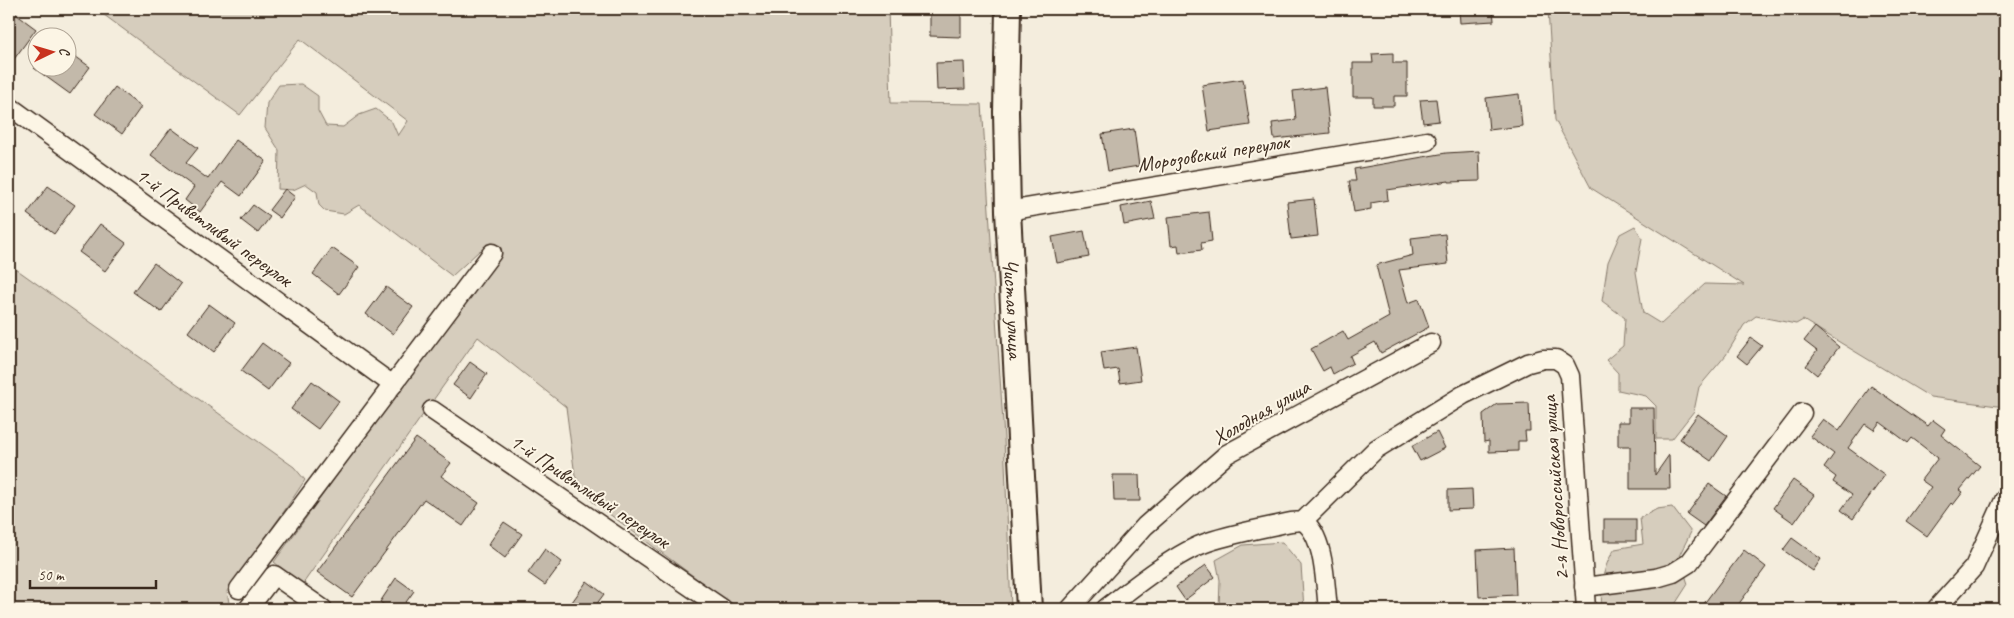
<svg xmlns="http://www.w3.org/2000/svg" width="2014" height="618" viewBox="0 0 2014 618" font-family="Caveat,sans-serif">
  <rect width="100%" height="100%" fill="#f4eddd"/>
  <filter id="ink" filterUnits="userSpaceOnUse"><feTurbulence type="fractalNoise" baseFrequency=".02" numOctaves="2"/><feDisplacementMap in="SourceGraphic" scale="10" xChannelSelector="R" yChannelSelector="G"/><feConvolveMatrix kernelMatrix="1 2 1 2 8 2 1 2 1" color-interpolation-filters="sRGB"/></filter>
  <g filter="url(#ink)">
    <!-- green -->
    <g fill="#d6cdbd" stroke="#887c6e">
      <path d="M96,9H888L891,103L982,104L1004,438L1011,609H760L754,606L731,604L593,502L575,476L566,407L478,337L302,585L274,562L498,253V245L479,251L452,276L359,205L344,214L325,211L319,205L317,192L306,184L293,190L278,189L279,150L265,128L267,103L279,85L301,84L318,96V111L326,126L343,127L359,115L376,109L392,122L398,136L408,121L300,39L240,115Z"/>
      <path d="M1548,9H2005V407L1930,397L1803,320L1796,324L1756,316L1744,325L1726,355L1699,387L1694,411L1672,439H1656V406L1646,396L1618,390V373L1606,360L1623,346L1625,318L1602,301L1608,262L1620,234L1635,226L1642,238L1636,272L1643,313L1661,324L1705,284L1744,285L1591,188L1555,120Z"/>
      <path d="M9,264L294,467L305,480L285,510L227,591L230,609H9Z"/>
      <path d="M1672,507L1691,532L1679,556L1688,584L1672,609H1602C1600,589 1602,567 1615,549L1643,544L1640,518L1657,509Z"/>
      <path d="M1282,542L1301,565L1304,609H1219L1220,580L1216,560L1243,545Z"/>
    </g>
    <!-- building -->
    <g fill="#c3b9aa" stroke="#3b2a1e">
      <path d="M9,9L36,29L9,66Z"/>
      <path d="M1459,9H1493L1494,21L1460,23Z"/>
      <path d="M930,13L961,14V37L930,36Z"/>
      <path d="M68,51L90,67L70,94L34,68H68Z"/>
      <path d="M1393,53V63H1407V96H1394V106H1373V97H1353V63H1373L1372,54Z"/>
      <path d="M964,62L965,89L937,90L936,63Z"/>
      <path d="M1243,79L1250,125L1209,131L1202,85Z"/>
      <path d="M115,87L141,107L122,134L95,114Z"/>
      <path d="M1325,87L1330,133L1274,139L1272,123L1296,120L1293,91Z"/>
      <path d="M1519,94L1522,126L1489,130L1486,98Z"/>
      <path d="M1436,99L1439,121L1423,123L1420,100Z"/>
      <path d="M171,128L198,148L186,163L208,179L236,140L266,161L241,196L222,182L200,212L185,200L194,187L151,155Z"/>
      <path d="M1134,129L1139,166L1108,171L1102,134Z"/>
      <path d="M1479,151L1480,181L1449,182V181L1387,190L1388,200L1371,203V209L1354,212L1349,181H1356L1354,169L1446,153Z"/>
      <path d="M48,186L75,205L54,234L27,214Z"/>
      <path d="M285,189L295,197L280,218L269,210Z"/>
      <path d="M1314,199L1318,236L1291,239L1287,202Z"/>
      <path d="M1151,201L1155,219L1124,225L1121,207Z"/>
      <path d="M253,205L270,217L258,233L241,220Z"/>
      <path d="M1209,212L1212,241L1201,243L1202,250L1179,253L1178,245L1171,246L1168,217Z"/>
      <path d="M100,224L126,243L105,271L79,252Z"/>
      <path d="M1084,231L1089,257L1057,263L1052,237Z"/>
      <path d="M1445,234L1448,264L1399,270L1408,303L1419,299L1429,327L1381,353L1375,342L1350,356L1353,363L1333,374L1330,367L1323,371L1311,349L1343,331L1348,340L1389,317L1376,265L1413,255L1411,238Z"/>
      <path d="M332,248L359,267L339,294L313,274Z"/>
      <path d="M154,263L181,284L161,312L133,292Z"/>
      <path d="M386,287L413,307L393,334L366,314Z"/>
      <path d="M209,304L235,323L214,352L188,332Z"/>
      <path d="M1815,327L1839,347L1817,375L1806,366L1817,351L1804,341Z"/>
      <path d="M1751,338L1762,346L1747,364L1737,356Z"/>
      <path d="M262,343L289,363L268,391L241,371Z"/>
      <path d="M1136,347L1141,380L1120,383L1118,369L1104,371L1101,352Z"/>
      <path d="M470,362L487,374L471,398L453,385Z"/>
      <path d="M312,381L339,401L318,429L291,409Z"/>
      <path d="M1871,386L1928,426L1933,420L1945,429L1941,435L1980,466L1960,490L1963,492L1953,505L1951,503L1927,536L1906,521L1931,487L1921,480L1938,458L1912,438L1908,443L1880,422L1874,430L1865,424L1848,448L1885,475L1853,519L1841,510L1852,495L1833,482L1836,477L1824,468L1834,454L1810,436L1823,419L1839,431Z"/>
      <path d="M1529,403L1530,431H1525L1526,441H1518V451L1489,452V441L1484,442L1483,414L1497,404Z"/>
      <path d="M1629,408H1654L1655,475L1669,455L1670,489H1630V446H1618V422H1629Z"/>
      <path d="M1698,414L1728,436L1711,461L1680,439Z"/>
      <path d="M1437,432L1445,448L1420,461L1412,446Z"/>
      <path d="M416,438L451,463L441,476L479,503L463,526L424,499L352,597L317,572Z"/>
      <path d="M1113,475H1139L1140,501H1114Z"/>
      <path d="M1793,480L1814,495L1794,523L1773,508Z"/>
      <path d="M1709,484L1726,496L1704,526L1687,514Z"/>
      <path d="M1472,489L1473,509L1448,510V490Z"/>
      <rect x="1604" y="519" width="32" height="22"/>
      <path d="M504,522L522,534L505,558L488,545Z"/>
      <path d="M1792,538L1821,559L1813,571L1783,550Z"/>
      <path d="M1514,548L1516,595L1479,597L1477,550Z"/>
      <path d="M545,549L562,562L545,585L528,573Z"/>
      <path d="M1744,550L1766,567L1735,609H1700Z"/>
      <path d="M1206,565L1215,577L1185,600L1176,587Z"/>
      <path d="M396,578L414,591L401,609H390L380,602Z"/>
      <path d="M587,581L604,594L593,609H567Z"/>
    </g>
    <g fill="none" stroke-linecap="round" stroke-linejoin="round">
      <defs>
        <g id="street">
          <path d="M9,106L393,385"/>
          <path d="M1008,211L1427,141"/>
          <path d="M432,410L723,609"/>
          <path d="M1303,521C1325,536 1325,585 1328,609"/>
          <path d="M1584,587L1656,578L1673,573L1689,563L1802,413"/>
          <path d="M239,589L492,253"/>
          <path d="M248,609L274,575L323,609"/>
          <path d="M1070,609L1145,526L1227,454L1431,343"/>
          <path d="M1105,609C1132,588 1177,552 1208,542C1235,533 1264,528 1291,522L1303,521L1376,449L1463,395L1528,363L1543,359H1556L1565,365L1570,376L1586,609"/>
          <path d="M1936,609L1974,567L2005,498"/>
        </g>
        <g id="secondary">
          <path id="s1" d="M1008,9L1006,112L1008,211L1029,609"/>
        </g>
      </defs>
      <!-- street casing -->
      <use href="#street" stroke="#3b2a1e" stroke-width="21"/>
      <!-- secondary casing -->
      <use href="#secondary" stroke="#3b2a1e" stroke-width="28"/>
      <!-- street -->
      <use href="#street" stroke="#fcf5e5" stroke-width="18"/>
      <!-- secondary -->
      <use href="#secondary" stroke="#fcf5e5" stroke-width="24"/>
    </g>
  </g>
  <g text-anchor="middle" stroke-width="4" stroke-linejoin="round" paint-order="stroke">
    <!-- street labels -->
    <g font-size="21" fill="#3b2a1e" stroke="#fcf5e5">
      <text transform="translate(1213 153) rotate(-9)" y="7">Морозовский переулок</text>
      <text transform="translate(214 227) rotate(36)" y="7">1-й Приветливый переулок</text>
      <text dy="7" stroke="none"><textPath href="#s1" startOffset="300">Чистая улица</textPath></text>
      <text transform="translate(1261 412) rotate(-30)" y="7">Холодная улица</text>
      <text transform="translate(1555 488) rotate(-94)" y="7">2-я Новороссийская улица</text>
      <text transform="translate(590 491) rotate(34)" y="7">1-й Приветливый переулок</text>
    </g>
  </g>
  <!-- margin -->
  <rect width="2014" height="618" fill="none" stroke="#fcf5e5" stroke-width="30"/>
  <rect x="15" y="15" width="1984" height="588" fill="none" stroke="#3b2a1e" stroke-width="2" filter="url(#ink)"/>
  <!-- north arrow -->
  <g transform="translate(52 52) rotate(85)"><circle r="24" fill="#fcf5e5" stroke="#afa495"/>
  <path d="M0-4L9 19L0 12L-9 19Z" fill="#c8321e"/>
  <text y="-8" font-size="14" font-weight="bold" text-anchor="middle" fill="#3b2a1e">С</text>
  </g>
  <!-- scale -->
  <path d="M30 580v8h126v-8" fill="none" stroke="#3b2a1e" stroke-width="2.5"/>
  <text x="38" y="580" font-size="15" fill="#3b2a1e" stroke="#fcf5e5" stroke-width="4" paint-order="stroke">50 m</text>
</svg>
